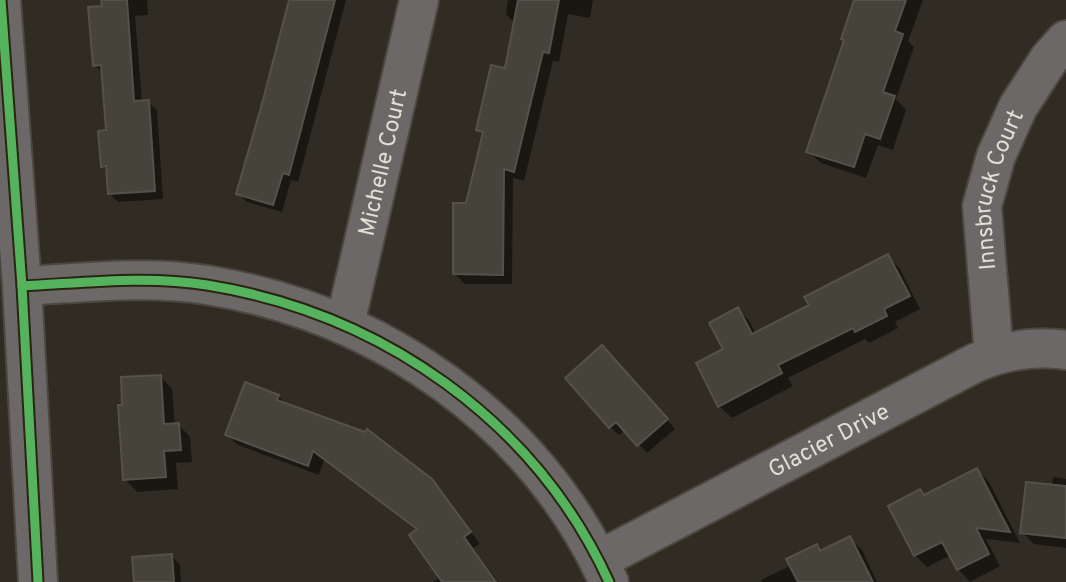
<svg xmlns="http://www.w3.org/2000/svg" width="1066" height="582" viewBox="0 0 1066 582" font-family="Overpass,sans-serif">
  <rect width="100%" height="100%" fill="#302c23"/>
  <!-- shadow -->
  <g fill="#0007">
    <path d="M103,0H147L148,15L135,16L142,102H148L157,110L163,199L118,202L110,194L108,172L102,166L108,132L103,74L95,65L103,8Z"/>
    <path d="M291,0H346L298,182L291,180L282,212L247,202L238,193Z"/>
    <path d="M508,0H593L590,18L568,14L559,62L553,61L524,181L513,178L512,284H465L454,273L468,205L484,136L477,129L506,70L515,24L506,14Z"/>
    <path d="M856,0H923L908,41L914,47L896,99L906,110L893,150L878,145L866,178L821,163L808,151L845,41Z"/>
    <path d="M888,256L900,269L920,309L895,322L898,328L869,343L865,339L788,378L793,386L732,418L719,406L725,350L738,309L750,322L756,334L811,306Z"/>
    <path d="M611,356L675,429L647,453L625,430L619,435L610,427Z"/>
    <path d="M160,376L172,389L175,425L178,424L190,437L192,462L176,463L178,489L137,492L125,479L124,407Z"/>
    <path d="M278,396L287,405L431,480L442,492L480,544L473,548L498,582H433L441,577L418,531L324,460L319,475L238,445L227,435Z"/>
    <path d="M977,470L989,482L1020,543L986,539L1000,566L970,582L958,569L951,555L927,567L915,555L925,496Z"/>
    <path d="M1053,477L1066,479V548L1034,544L1022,532L1052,487Z"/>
    <path d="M850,538L862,550L877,582H762L761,580L792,565L817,546L822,552Z"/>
    <path d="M172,556L180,565L181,582H136Z"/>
  </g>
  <!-- building -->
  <g fill="#46433b" stroke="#55514a" stroke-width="2">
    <path d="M101,0H127L134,101L149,100L155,191L108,194L106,166L101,167L98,131L106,130L101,65L93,66L88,7L102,6Z"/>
    <path d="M289,0H335L289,175L283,173L273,205L236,194L263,100Z"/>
    <path d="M518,0H559L549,53L543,52L514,172L504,169L503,275L453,274V203H466L483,132L476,130L491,65L505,68Z"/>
    <path d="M854,0H906L895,31L903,34L883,92L895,96L880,139L865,134L854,167L806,152L844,40L841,39Z"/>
    <path d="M888,254L910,296L884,309L887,316L855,332L853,328L778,365L782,373L718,407L696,363L723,349L709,323L738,307L752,334L809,305L804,297Z"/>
    <path d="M602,345L668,419L637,446L616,422L609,428L565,378Z"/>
    <path d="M161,375L164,424L179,423L181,450L164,451L166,477L123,480L118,405H122L121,377Z"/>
    <path d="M245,382L279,395L277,400L365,432L367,429L432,479L471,532L464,537L496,582H442L409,535L417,529L313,451L308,466L225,435Z"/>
    <path d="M977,468L1010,532L976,528L989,554L957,570L942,542L914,556L888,506L920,489L924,495Z"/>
    <path d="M1026,482L1066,486V538L1020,533Z"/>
    <path d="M850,536L873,582H798L786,559L817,544L820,551Z"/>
    <path d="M172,554L174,582H134L132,557Z"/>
  </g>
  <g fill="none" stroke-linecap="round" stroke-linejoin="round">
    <defs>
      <g id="minor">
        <path d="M1,0L22,286L38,582"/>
        <path d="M22,286C83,283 146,275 207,285C381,313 535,420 609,582"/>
        <path id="s1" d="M345,324L419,0"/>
        <path id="s2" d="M994,355L982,206L996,156L1018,107L1049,59L1066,40"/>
        <path id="s3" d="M599,560L975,363C1005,350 1034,345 1066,350"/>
      </g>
    </defs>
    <!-- minor casing -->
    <use href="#minor" stroke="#4c4840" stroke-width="42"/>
    <!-- minor -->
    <use href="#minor" stroke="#6c6867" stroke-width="38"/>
    <defs>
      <g id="cycleway">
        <path d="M1,0L22,286L38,582"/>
        <path d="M22,286C83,283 146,275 207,285C381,313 535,420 609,582"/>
      </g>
    </defs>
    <!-- cycleway casing -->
    <use href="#cycleway" stroke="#2c2413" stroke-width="13"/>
    <!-- cycleway -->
    <use href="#cycleway" stroke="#56b35d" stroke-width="9"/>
  </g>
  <g text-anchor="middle" stroke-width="5" stroke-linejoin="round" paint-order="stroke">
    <!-- street labels -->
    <g font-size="23" fill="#e4dfd5" stroke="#2c2413">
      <text dy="8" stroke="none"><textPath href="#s1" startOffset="166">Michelle Court</textPath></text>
      <text dy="8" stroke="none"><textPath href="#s2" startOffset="168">Innsbruck Court</textPath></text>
      <text dy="8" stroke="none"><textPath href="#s3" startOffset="259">Glacier Drive</textPath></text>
    </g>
  </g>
</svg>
